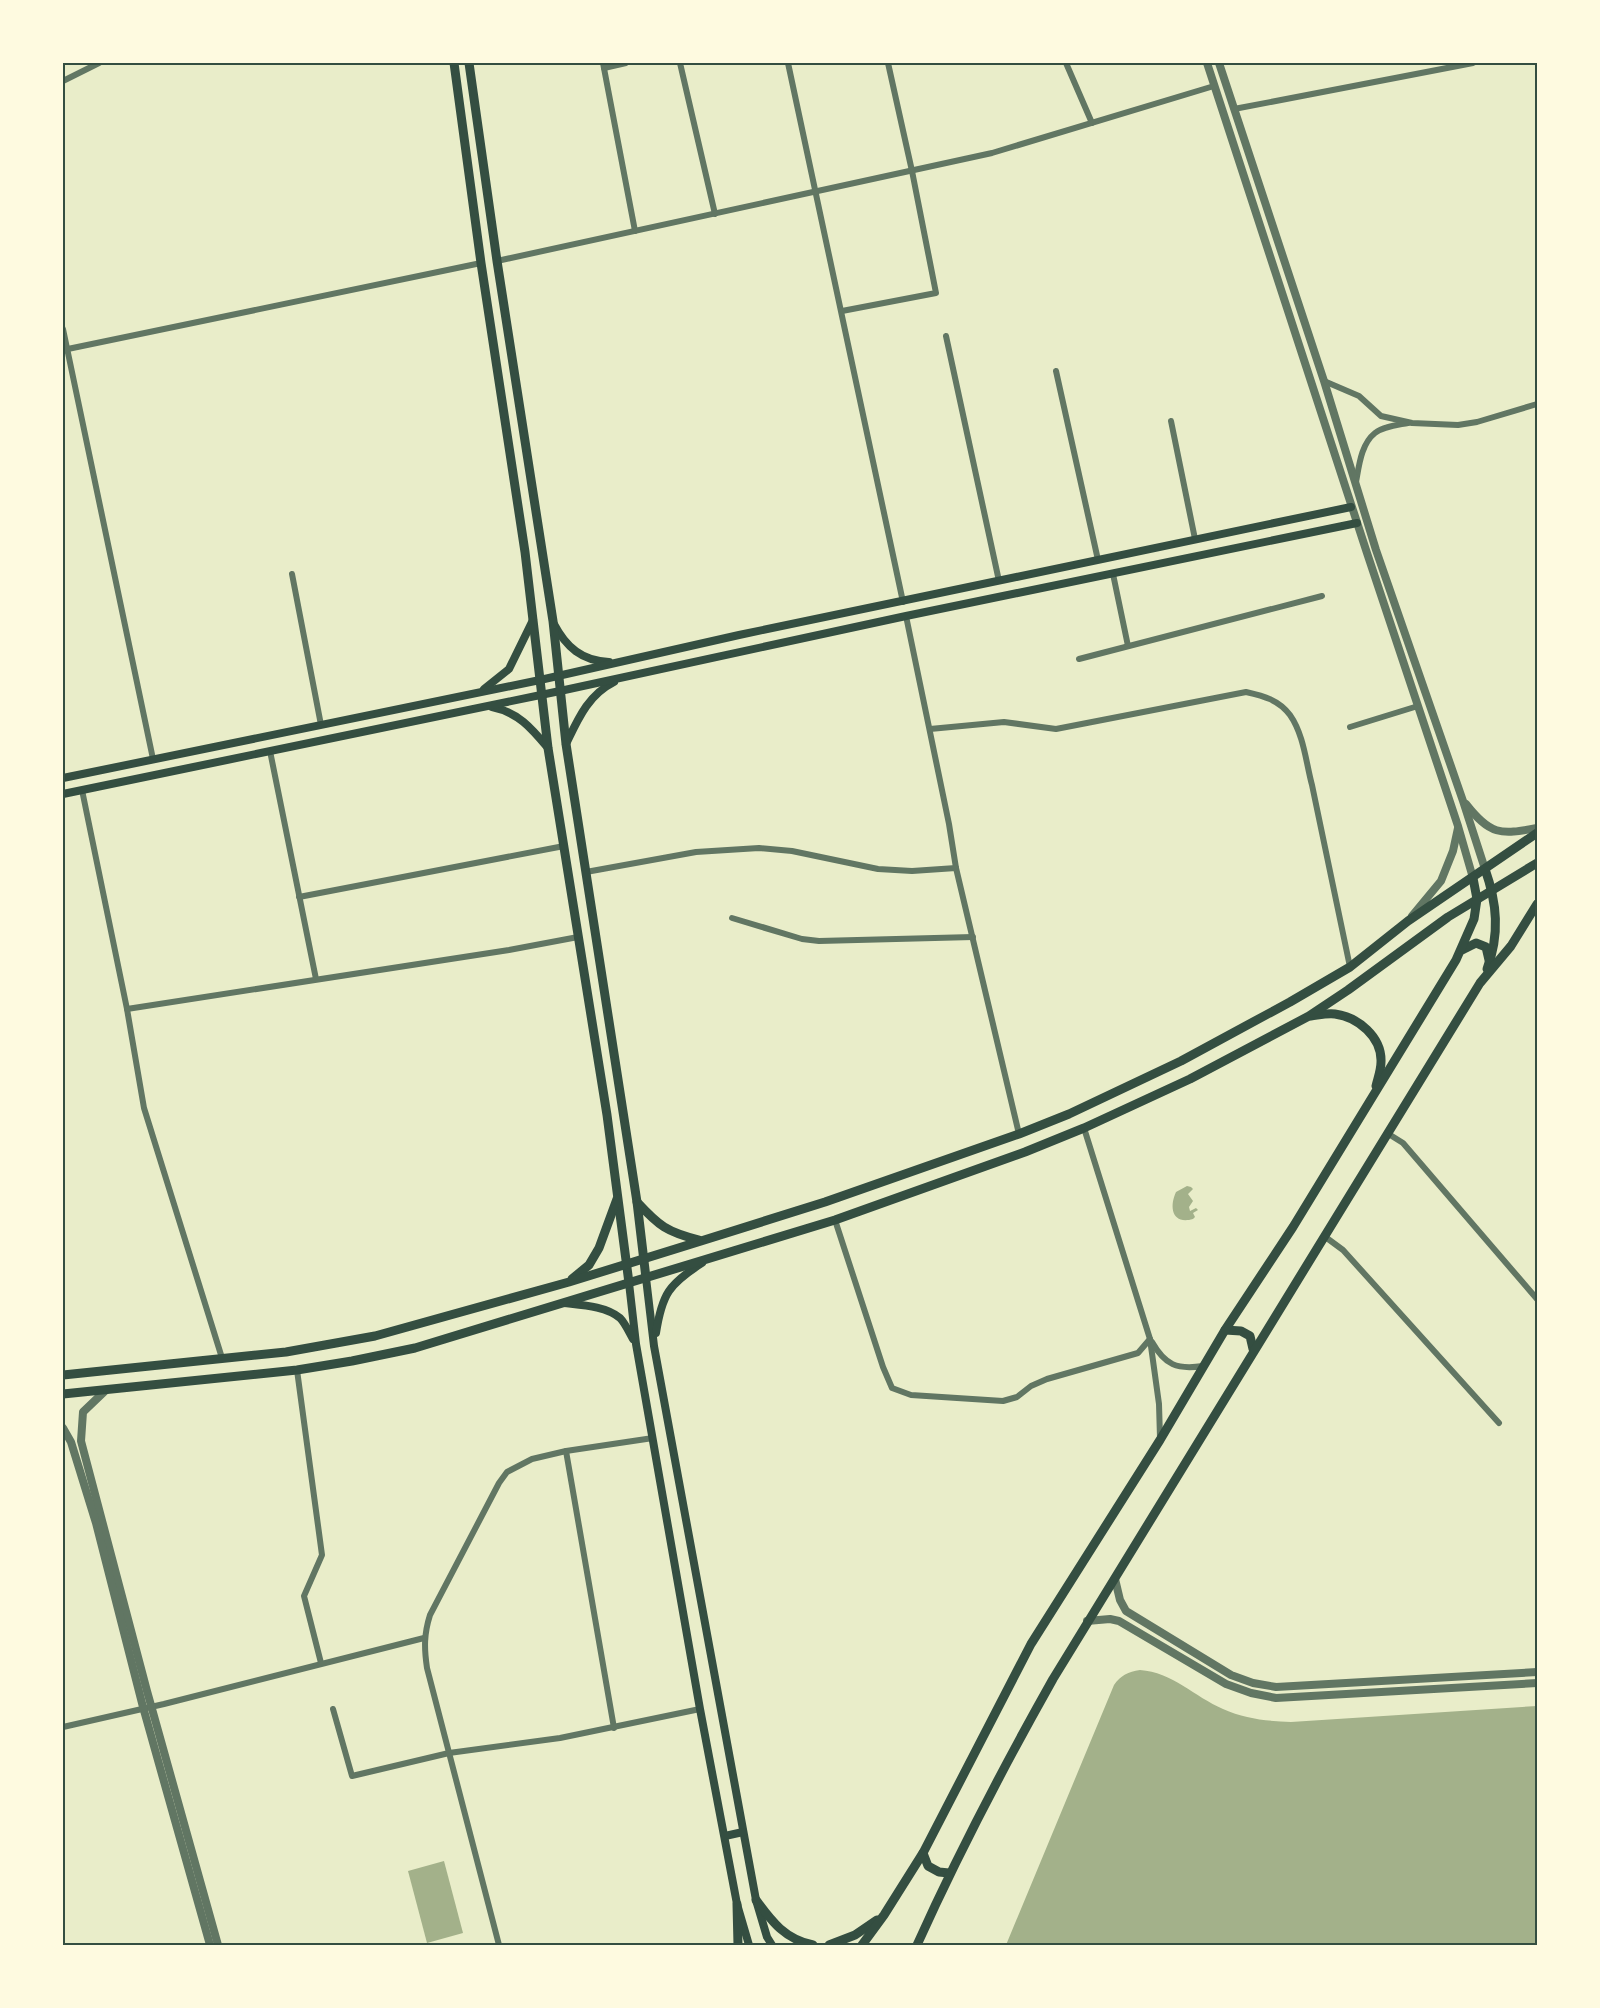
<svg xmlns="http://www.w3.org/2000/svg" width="1600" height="2008" viewBox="0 0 1600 2008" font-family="'Zilla Slab',serif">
  <rect width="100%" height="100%" fill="#e9edc9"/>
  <!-- water -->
  <g fill="#a3b18a">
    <path d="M1187,1186L1191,1187L1193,1189L1188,1194L1193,1201L1189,1207L1190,1211L1196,1208L1198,1210L1193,1213L1195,1217L1193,1219C1172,1225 1169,1207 1176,1192Z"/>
    <path d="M1140,1670C1172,1672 1195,1697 1223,1709C1245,1719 1267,1721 1291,1722L1537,1706V1945H1006L1114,1685C1121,1675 1128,1672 1140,1670Z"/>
    <path d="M444,1861L463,1933L427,1943L408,1871Z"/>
  </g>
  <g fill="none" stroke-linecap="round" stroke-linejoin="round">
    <!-- minor -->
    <g stroke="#617663" stroke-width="6">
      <path d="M603,63L635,231"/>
      <path d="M680,63L715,214"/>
      <path d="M788,63L903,602"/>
      <path d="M1066,63L1092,123"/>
      <path d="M604,68L626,63"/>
      <path d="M63,81L99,63"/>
      <path d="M1234,109L1473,63"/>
      <path d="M497,261L992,153L1214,86"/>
      <path d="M842,311L936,293L912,171L888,63"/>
      <path d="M63,329L153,759"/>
      <path d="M946,336L999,581"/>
      <path d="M63,350L481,263"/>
      <path d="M1056,371L1098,560"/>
      <path d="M1324,381L1359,396L1381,416L1412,423L1458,425L1477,422L1537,404"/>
      <path d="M1171,421L1195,539"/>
      <path d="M1356,482C1359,466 1361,444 1375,433C1384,426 1398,425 1408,423"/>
      <path d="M292,574L321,725"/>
      <path d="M1113,574L1128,646"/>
      <path d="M906,616L949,824L956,868L1019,1134"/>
      <path d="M1079,659L1322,596"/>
      <path d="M1350,727L1418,706"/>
      <path d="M930,729L1004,722L1056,729L1246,692C1264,696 1279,700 1290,715C1304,735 1306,763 1312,785C1325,846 1337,906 1350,967"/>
      <path d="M270,751L316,979"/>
      <path d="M82,790L127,1009L144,1108L222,1358"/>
      <path d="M586,872L696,852L759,848L792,851L878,869L912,871L956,868"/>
      <path d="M299,897L564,846"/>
      <path d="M732,918L802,939L819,941L973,937"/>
      <path d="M127,1009L509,950L578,937"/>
      <path d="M1084,1128L1150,1339L1159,1404L1160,1438"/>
      <path d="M1387,1133L1403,1143L1537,1299"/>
      <path d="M835,1220L883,1367L892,1388L911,1395L1003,1401L1017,1397L1031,1386L1047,1379L1138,1353L1150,1339"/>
      <path d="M1324,1236L1343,1250L1499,1423"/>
      <path d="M1152,1342C1165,1365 1177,1370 1203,1366"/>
      <path d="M297,1370L322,1555L304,1596L321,1663"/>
      <path d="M566,1451L614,1728"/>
      <path d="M333,1709L352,1776L449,1753L560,1738L700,1709"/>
      <path d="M63,1727L164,1704L424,1638"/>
      <path d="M499,1945L427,1668C424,1648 424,1634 430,1615L499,1483L507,1472L532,1459L566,1451L653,1438"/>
    </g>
    <!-- tertiary -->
    <g stroke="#617663" stroke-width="8">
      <path d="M1207,63L1367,553L1458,826L1473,878"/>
      <path d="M1219,63L1324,381L1376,550L1463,801L1485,869"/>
      <path d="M1466,804C1490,835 1500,835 1537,828"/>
      <path d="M1412,916L1441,881L1453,851L1458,828"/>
      <path d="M106,1390L83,1412L81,1441L147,1691L218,1945"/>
      <path d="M63,1428L71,1442L96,1523L143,1707L210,1945"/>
      <path d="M1115,1579L1120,1600L1126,1611L1231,1675L1253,1683L1276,1687L1537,1672"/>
      <path d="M1087,1621L1110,1619L1119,1621L1226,1684L1251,1693L1276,1698L1537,1683"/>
    </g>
    <!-- secondary -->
    <g stroke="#344e41" stroke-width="8">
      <path d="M554,624C566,647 582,661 609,662"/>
      <path d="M484,689L509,669L533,620"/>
      <path d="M492,707C518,712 532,729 548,748"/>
      <path d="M566,744C578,719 588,695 614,682"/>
      <path d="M63,778L540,680L739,635L1351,507"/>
      <path d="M63,794L560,691L906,616L1357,523"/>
      <path d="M646,1278L654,1346L756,1900L767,1937L772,1945"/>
      <path d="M629,1283L636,1344L700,1709L737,1904L749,1945"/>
      <path d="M564,1303C581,1305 606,1306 620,1318C625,1323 629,1332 633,1339"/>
      <path d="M656,1333C662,1294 669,1284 702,1263"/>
      <path d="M725,1836L743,1832"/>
    </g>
    <!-- primary -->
    <g stroke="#344e41" stroke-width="9">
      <path d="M454,63L481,263L525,552L548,748L607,1115L629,1283"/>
      <path d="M469,63L497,261L553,621L566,744L637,1202L646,1278"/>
      <path d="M1485,869C1497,903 1500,934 1487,969"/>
      <path d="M1462,950L1476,943L1486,947L1489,960"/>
      <path d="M1311,1016C1319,1015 1327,1013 1335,1014C1358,1017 1382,1037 1381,1062C1381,1070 1378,1078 1376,1086"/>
      <path d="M637,1202C659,1226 667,1232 699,1240"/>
      <path d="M572,1279L589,1265L599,1248L617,1199"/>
      <path d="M1225,1330L1241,1331L1250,1336L1253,1349"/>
      <path d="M63,1375L286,1352L375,1336L569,1282L701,1241L825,1202L1019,1134L1069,1114L1181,1061L1290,1002L1350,967L1408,921L1537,833"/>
      <path d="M63,1394L297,1370L352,1361L415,1348L835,1220L1025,1152L1084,1128L1190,1079L1309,1016L1348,990L1448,917L1537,863"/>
      <path d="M923,1853L928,1866L939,1872L949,1873"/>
      <path d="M756,1900C772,1922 785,1939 813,1945"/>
      <path d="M737,1904L738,1945"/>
      <path d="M829,1945L855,1935L877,1920"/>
      <path d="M862,1945L884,1915L923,1853L1031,1644L1160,1440L1225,1330L1293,1227L1456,960L1474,919L1477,899L1473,878"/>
      <path d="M917,1945C958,1854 1004,1766 1053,1679L1480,983L1511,946L1537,904"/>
    </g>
  </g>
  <!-- border -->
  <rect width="1600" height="2008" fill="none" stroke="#fefae0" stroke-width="129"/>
  <rect x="64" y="64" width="1472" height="1880" fill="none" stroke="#344e41" stroke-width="2"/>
</svg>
